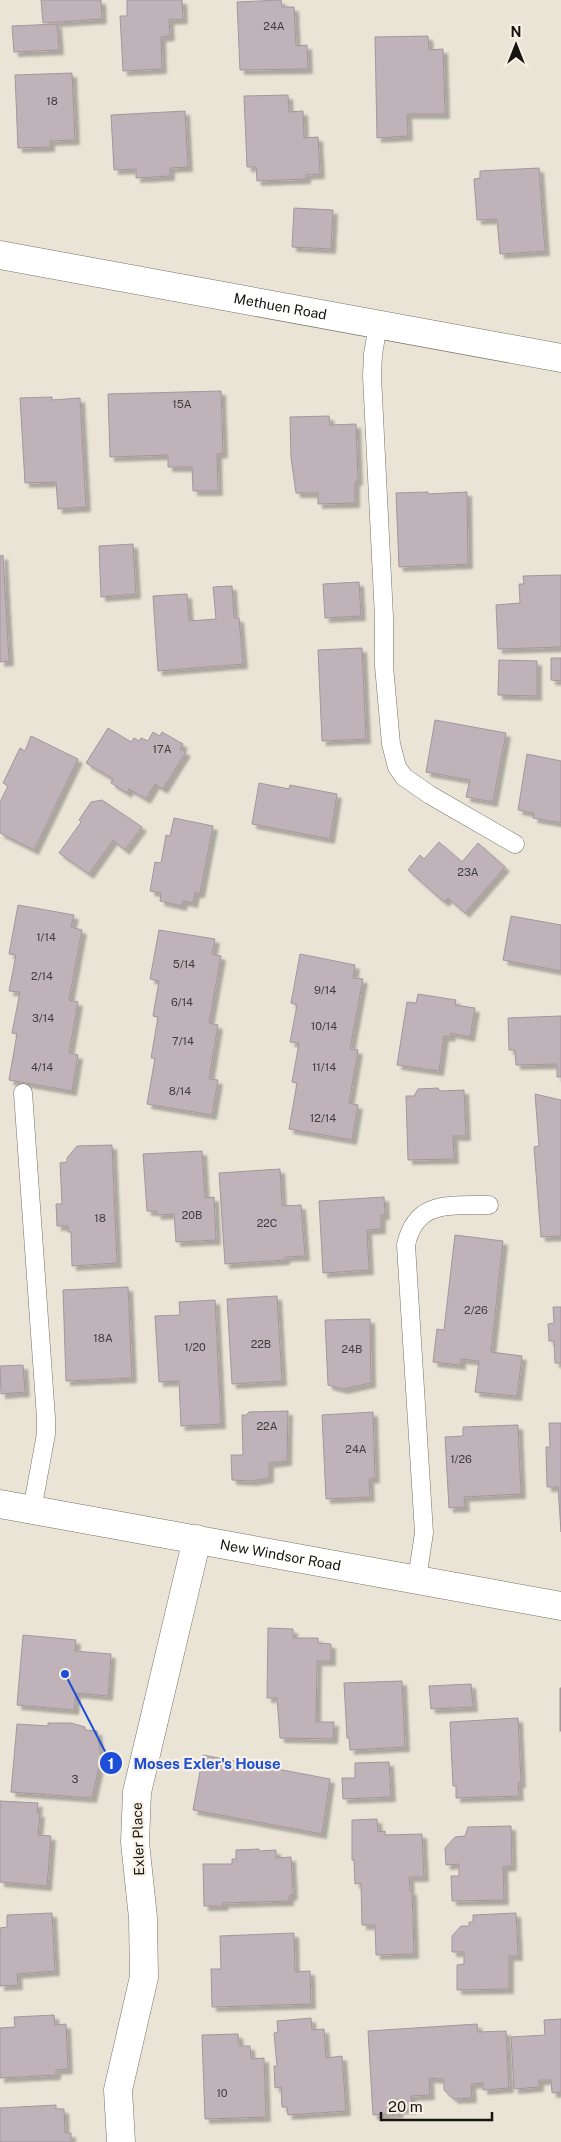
<svg xmlns="http://www.w3.org/2000/svg" width="561" height="2142" viewBox="0 0 561 2142" font-family="'Public Sans',sans-serif">
  <defs>
    <filter id="shadow"><feDropShadow dx="4.5" dy="4.5" stdDeviation="1" flood-color="#0004"/></filter>
  </defs>
  <rect width="100%" height="100%" fill="#eae4d7"/>
  <!-- building -->
  <g fill="#bfb2b8" stroke="#a4969c" filter="url(#shadow)">
    <path d="M41,0H101L102,19L43,23Z"/>
    <path d="M127,0H182L183,19L169,20L170,36L161,37L162,69L123,71L120,16H127Z"/>
    <path d="M281,0L282,7H294L296,46L307,45L308,69L240,70L237,2Z"/>
    <path d="M57,24L59,50L14,52L12,26Z"/>
    <path d="M428,36L429,50L443,49L445,114H407L408,136L377,138L375,37Z"/>
    <path d="M72,73L75,140L50,141V147L18,148L15,75Z"/>
    <path d="M288,95L289,112L303,111L304,138L318,137L320,174L306,175V179L257,181L256,167H247L244,96Z"/>
    <path d="M185,111L188,167L170,168V176L136,178V169L114,170L111,115Z"/>
    <path d="M539,168L545,251L500,254L497,219L477,220L474,179L480,178V171Z"/>
    <path d="M294,208L333,210L331,249L292,247Z"/>
    <path d="M221,391L223,453L217,454L218,491H193L192,467H168V455L110,457L108,394Z"/>
    <path d="M52,397V400L80,398L86,507L58,509L56,482L25,483L20,398Z"/>
    <path d="M329,416L330,425L356,424L358,480L355,482V503L318,504V493H296L291,458L290,417Z"/>
    <path d="M428,492V494L467,492L468,564L399,567L396,493Z"/>
    <path d="M133,544L136,594L101,597L99,546Z"/>
    <path d="M3,555L9,661L0,662V556Z"/>
    <path d="M561,575V647L498,649L496,605L520,603L519,584H524L523,576Z"/>
    <path d="M359,582L361,616L325,618L323,584Z"/>
    <path d="M232,586L234,618H239L243,664L158,671L153,596L187,594L189,621L216,619L213,587Z"/>
    <path d="M362,648L366,739L322,741L318,650Z"/>
    <path d="M551,658H561V681L551,680Z"/>
    <path d="M499,660L537,661V696L498,695Z"/>
    <path d="M435,720L506,733L493,802L466,797L470,780L426,772Z"/>
    <path d="M108,728L131,742L134,738L139,741L141,738L148,741L153,732L160,736L162,732L183,744L180,749L186,752L163,789L155,784L146,799L129,789L127,793L111,783L113,779L86,763Z"/>
    <path d="M31,736L78,759L34,850L0,833V802L8,786L3,783L20,748L25,751Z"/>
    <path d="M527,754L561,761V823L533,818L534,813L518,810Z"/>
    <path d="M259,783L289,789L290,785L337,794L330,839L252,824Z"/>
    <path d="M102,800L142,827L125,850L113,840L89,874L59,853L81,822L79,820L91,802Z"/>
    <path d="M174,818L213,826L200,893H195L193,903L183,901L182,906L160,901L161,893L150,891L155,862L161,863L166,835L170,836Z"/>
    <path d="M439,842L462,862L478,843L505,867L465,913L448,898L444,902L408,870L420,855L424,859Z"/>
    <path d="M18,905L74,915L71,927L82,930L69,1000L78,1002L69,1053L78,1055L72,1091L9,1080L17,1034L12,1033L20,992L9,991L16,955L9,954Z"/>
    <path d="M511,916L561,925V971L503,960Z"/>
    <path d="M159,930L215,939L212,954L221,956L209,1023L218,1025L209,1079L218,1080L212,1115L147,1104L155,1058H151L158,1017L153,1016L159,981L150,979Z"/>
    <path d="M300,954L355,965L353,978L363,979L350,1049L358,1050L349,1103L358,1105L352,1140L289,1129L297,1083L292,1082L299,1043L290,1042L297,1005L291,1003Z"/>
    <path d="M418,994L456,1000L455,1005L475,1008L470,1037L451,1033L450,1037L444,1036L439,1071L397,1065L407,1002L416,1003Z"/>
    <path d="M561,1016V1077H557V1064L516,1065L515,1050H509L508,1018Z"/>
    <path d="M438,1088L440,1091L464,1090L466,1136H453L454,1159L408,1160L406,1096H414L418,1089Z"/>
    <path d="M535,1094L561,1100V1236L541,1237L534,1147L539,1146Z"/>
    <path d="M112,1145L117,1263L72,1266L71,1232H68V1226H57L56,1204H62L60,1163L67,1162V1158L77,1146Z"/>
    <path d="M202,1151L205,1198L214,1197L216,1240L176,1242L174,1214L157,1215L156,1211H147L143,1154Z"/>
    <path d="M280,1169L282,1206L301,1205L305,1256L285,1257V1260L225,1264L219,1173Z"/>
    <path d="M384,1197L385,1215H381V1229L367,1230L369,1270L323,1273L319,1201Z"/>
    <path d="M455,1235L503,1241L491,1352L522,1356L517,1396L475,1392L479,1361L461,1359V1365L433,1362L437,1329L444,1330Z"/>
    <path d="M128,1287L132,1378L66,1381L63,1290Z"/>
    <path d="M277,1296L282,1381L232,1384L227,1299Z"/>
    <path d="M215,1300L221,1424L181,1426L179,1381L159,1382L155,1316L180,1315L179,1302Z"/>
    <path d="M553,1307H561V1363H555L554,1341H549L548,1324L554,1323Z"/>
    <path d="M370,1319L371,1383L343,1389L328,1385L325,1320Z"/>
    <path d="M23,1365L25,1392L1,1394L0,1366Z"/>
    <path d="M288,1411L287,1461L269,1463V1478L252,1481L232,1480L231,1455H243L242,1415H246L249,1412Z"/>
    <path d="M373,1412L375,1478L369,1479L370,1497L326,1499L322,1415Z"/>
    <path d="M549,1423H561V1532L558,1487H547L546,1447H550Z"/>
    <path d="M518,1425L521,1494L464,1497L465,1507L449,1508L445,1437L463,1436V1427Z"/>
    <path d="M268,1628L293,1629V1638H318V1643L331,1644V1661H317L316,1722H334L333,1739L280,1738L277,1698H267Z"/>
    <path d="M23,1635L76,1640L75,1651L111,1654L108,1696L76,1693L74,1710L17,1705Z"/>
    <path d="M402,1681L405,1747L350,1750L349,1738H347L344,1683Z"/>
    <path d="M471,1684L473,1707L431,1709L429,1686Z"/>
    <rect x="560" y="1688" width="1" height="43"/>
    <path d="M518,1718L521,1783H518L519,1796L456,1798V1786H453L450,1722Z"/>
    <path d="M48,1723H71L85,1727V1730L97,1731L101,1758L92,1798L11,1792L17,1724L48,1726Z"/>
    <path d="M203,1755L330,1779L322,1834L193,1810Z"/>
    <path d="M389,1762L391,1797L343,1799L342,1778H355V1763Z"/>
    <path d="M0,1801L38,1803L37,1813H40L38,1835L51,1836L47,1886L0,1882Z"/>
    <path d="M377,1819L378,1832L385,1831V1835L422,1834L424,1877H409L410,1891H412L414,1954L376,1955L375,1925H362L361,1883L355,1884L354,1860H352V1820Z"/>
    <path d="M511,1826L512,1866L503,1867L504,1900L452,1901L451,1876H459V1864L446,1865L445,1848L455,1837L465,1836L468,1827Z"/>
    <path d="M259,1849V1851L276,1850V1858L291,1857L293,1895L289,1896V1901L223,1903L224,1906H204L203,1864H232V1859H236V1850Z"/>
    <path d="M52,1913L55,1971L17,1974L18,1985L0,1986V1928L7,1927V1915Z"/>
    <path d="M516,1913L518,1956H509V1989L457,1990V1965L464,1964V1952H452V1936L461,1926H469V1922H473V1915Z"/>
    <path d="M294,1933L295,1972L310,1971L311,2004L212,2007L211,1969H221L220,1936Z"/>
    <path d="M54,2015L55,2025L66,2024L68,2069L56,2070V2075L0,2078V2028L15,2027L14,2017Z"/>
    <path d="M311,2018L312,2030L324,2029L326,2058L342,2056L346,2111L288,2115L287,2107H282L281,2087L275,2088L274,2066H277L274,2033L278,2032L277,2021Z"/>
    <path d="M561,2019V2092L552,2093L551,2080H539V2087L514,2089L511,2037L545,2035L544,2020Z"/>
    <path d="M477,2024L478,2032L506,2031L509,2088L483,2090V2083L471,2084L472,2098L454,2099L444,2090V2079L429,2078L430,2095L411,2096L412,2109H398L399,2113L373,2115L368,2031Z"/>
    <path d="M238,2034L239,2046H250L251,2059L264,2058L266,2117L205,2119L202,2035Z"/>
    <path d="M56,2105V2109H64L65,2133H71V2142H0V2108Z"/>
  </g>
  <g fill="none" stroke-linecap="round" stroke-linejoin="round">
    <defs>
      <g id="lane">
        <path d="M378,325L373,354L372,376L384,617V666L391,744L397,767L404,777L430,795L515,844"/>
        <path d="M23,1093L46,1418V1434L32,1510"/>
        <path d="M417,1579L424,1533L406,1245C416,1199 451,1206 489,1205"/>
      </g>
      <g id="street">
        <path id="s1" d="M0,255L561,358"/>
        <path d="M121,2142L118,2090L144,1977L143,1918L135,1842L137,1792L197,1539"/>
      </g>
      <g id="secondary">
        <path id="s2" d="M0,1504L561,1606"/>
      </g>
    </defs>
    <!-- lane casing -->
    <use href="#lane" stroke="#777267" stroke-width="19"/>
    <!-- street casing -->
    <use href="#street" stroke="#777267" stroke-width="29"/>
    <!-- secondary casing -->
    <use href="#secondary" stroke="#777267" stroke-width="29"/>
    <!-- lane -->
    <use href="#lane" stroke="#fff" stroke-width="18"/>
    <!-- street -->
    <use href="#street" stroke="#fff" stroke-width="28"/>
    <!-- secondary -->
    <use href="#secondary" stroke="#fff" stroke-width="28"/>
  </g>
  <g text-anchor="middle" stroke-width="4.5" stroke-linejoin="round" paint-order="stroke">
    <!-- number labels -->
    <g font-size="11" fill="#403c3a">
      <text x="274" y="30">24A</text>
      <text x="52" y="105">18</text>
      <text x="182" y="408">15A</text>
      <text x="162" y="753">17A</text>
      <text x="468" y="876">23A</text>
      <text x="46" y="941">1/14</text>
      <text x="184" y="968">5/14</text>
      <text x="42" y="980">2/14</text>
      <text x="325" y="994">9/14</text>
      <text x="182" y="1006">6/14</text>
      <text x="43" y="1022">3/14</text>
      <text x="324" y="1030">10/14</text>
      <text x="183" y="1045">7/14</text>
      <text x="42" y="1071">4/14</text>
      <text x="324" y="1071">11/14</text>
      <text x="180" y="1095">8/14</text>
      <text x="323" y="1122">12/14</text>
      <text x="192" y="1219">20B</text>
      <text x="100" y="1222">18</text>
      <text x="267" y="1227">22C</text>
      <text x="476" y="1314">2/26</text>
      <text x="103" y="1342">18A</text>
      <text x="261" y="1348">22B</text>
      <text x="195" y="1351">1/20</text>
      <text x="352" y="1353">24B</text>
      <text x="267" y="1430">22A</text>
      <text x="356" y="1453">24A</text>
      <text x="461" y="1463">1/26</text>
      <text x="75" y="1783">3</text>
      <text x="222" y="2097">10</text>
    </g>
    <!-- street labels -->
    <g font-size="14" fill="#161410" stroke="#f7f1e5">
      <text dy="5" stroke="none"><textPath href="#s1" startOffset="285">Methuen Road</textPath></text>
      <text dy="5" stroke="none"><textPath href="#s2" startOffset="285">New Windsor Road</textPath></text>
      <text transform="translate(138 1839) rotate(-92)" y="5">Exler Place</text>
    </g>
  </g>
  <!-- callouts -->
  <path fill="none" stroke="#1d4ed8" stroke-width="2" d="M65 1674L111 1763"/>
  <g fill="#1d4ed8" stroke="#f7f1e5" stroke-width="2">
    <circle cx="65" cy="1674" r="5"/>
    <circle cx="111" cy="1763" r="12"/>
  </g>
  <g font-size="15" text-anchor="middle" font-weight="bold" fill="#fff">
    <text x="111" y="1769">1</text>
  </g>
  <g font-size="15" text-anchor="middle" font-weight="bold" fill="#1d4ed8" stroke="#f7f1e5" stroke-width="4.5" stroke-linejoin="round" paint-order="stroke">
    <text x="207" y="1769">Moses Exler's House</text>
  </g>
  <!-- north arrow -->
  <g transform="translate(516 45)" stroke="#f7f1e5" stroke-width="4" paint-order="stroke">
  <path d="M0-4L9 19L0 12L-9 19Z" fill="#161410"/>
  <text y="-8" font-size="14" font-weight="bold" text-anchor="middle" fill="#161410">N</text>
  </g>
  <!-- scale -->
  <path d="M381 2112v8h111v-8" fill="none" stroke="#161410" stroke-width="2.5"/>
  <text x="388" y="2112" font-size="15" fill="#161410" stroke="#f7f1e5" stroke-width="4" paint-order="stroke">20 m</text>
</svg>
